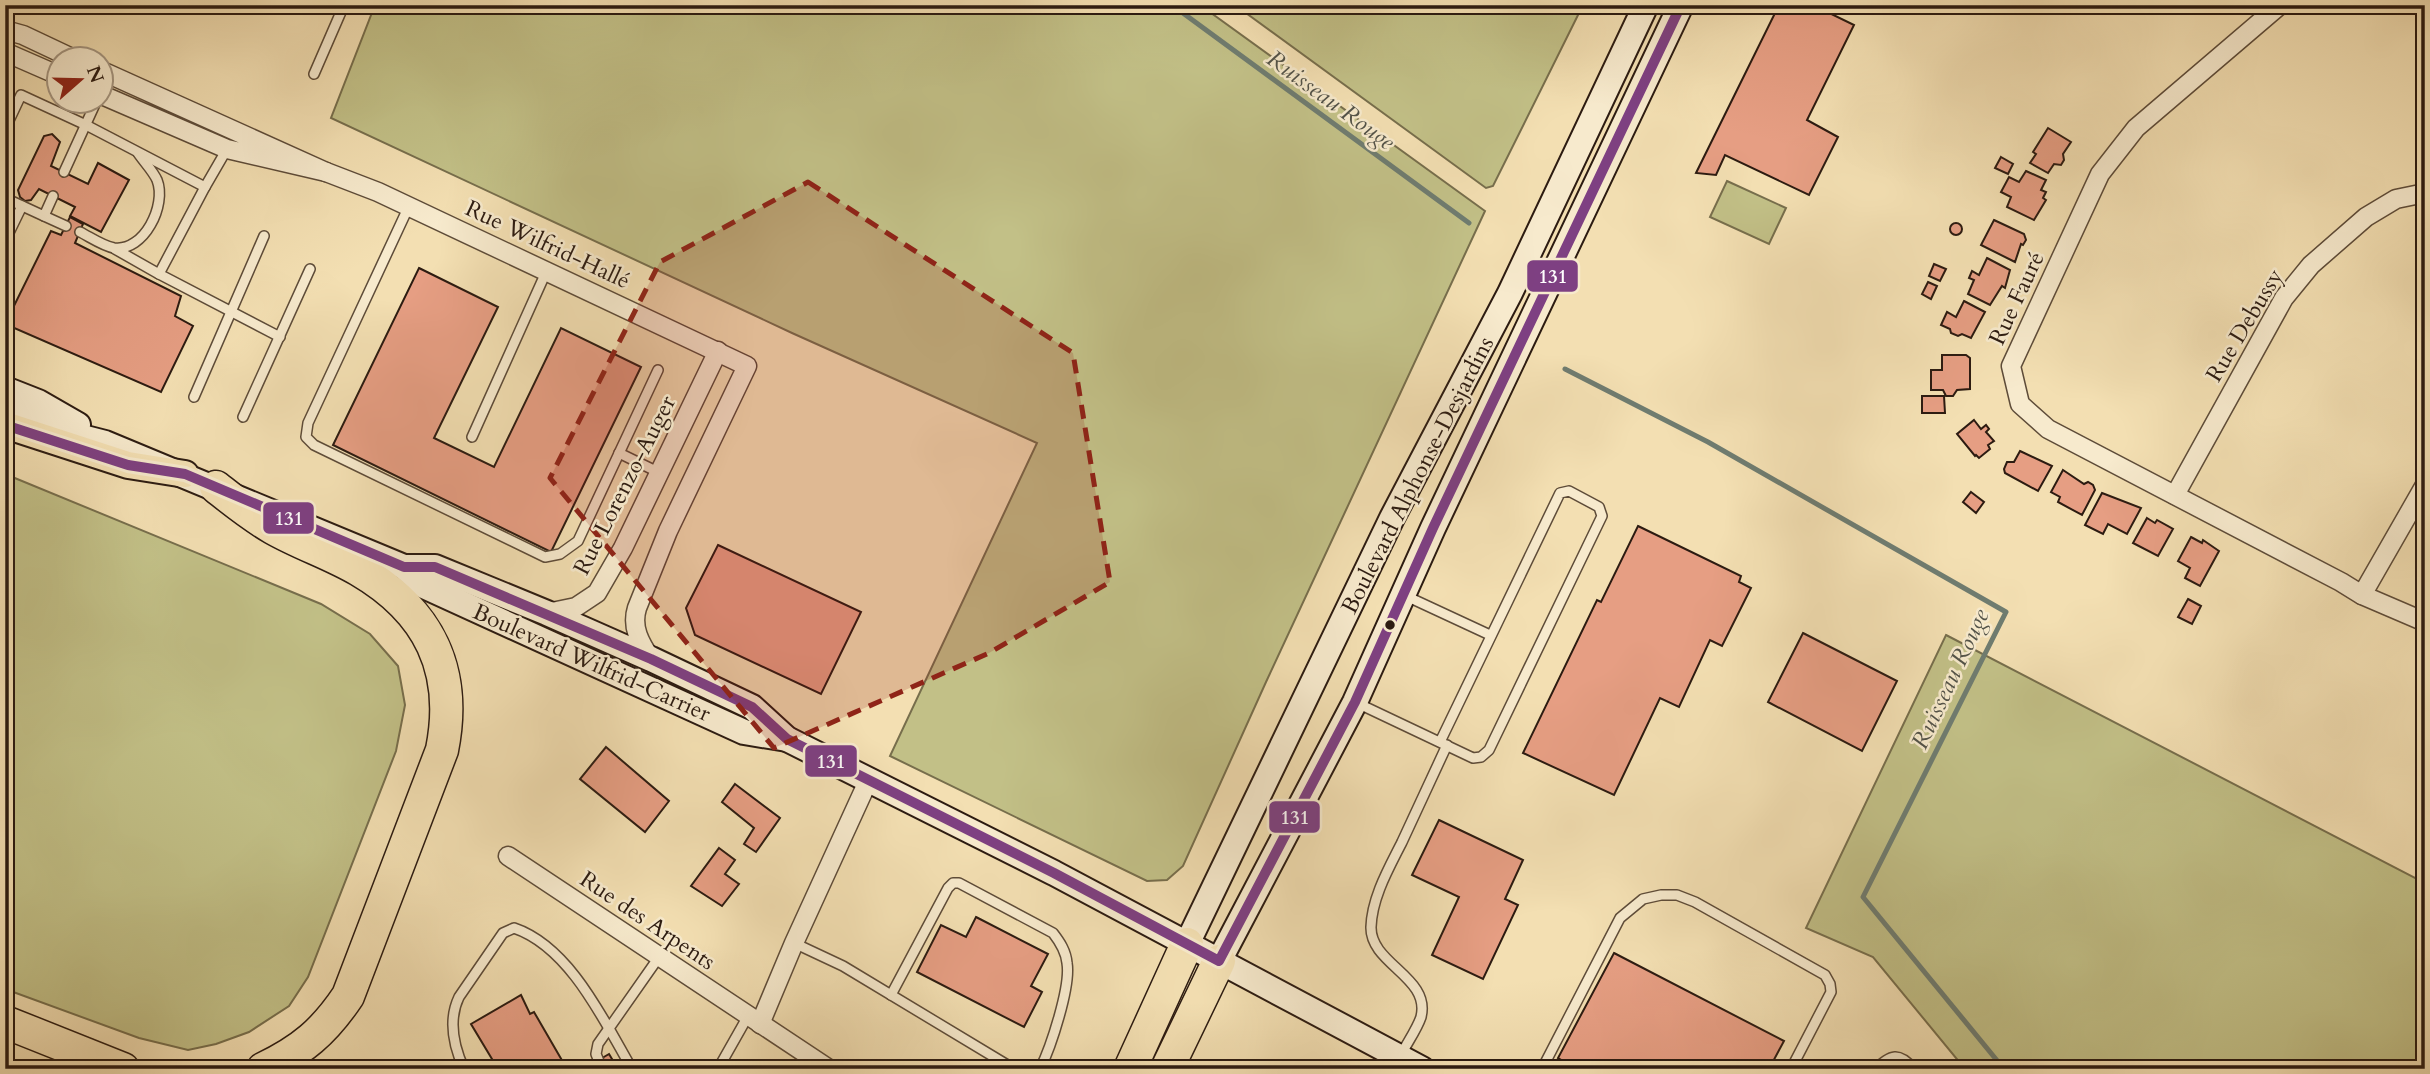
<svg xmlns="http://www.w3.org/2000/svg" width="2430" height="1074" viewBox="0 0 2430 1074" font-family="Cardo,serif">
  <rect width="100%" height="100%" fill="#f3dfb2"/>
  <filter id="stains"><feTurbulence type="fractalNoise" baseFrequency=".00286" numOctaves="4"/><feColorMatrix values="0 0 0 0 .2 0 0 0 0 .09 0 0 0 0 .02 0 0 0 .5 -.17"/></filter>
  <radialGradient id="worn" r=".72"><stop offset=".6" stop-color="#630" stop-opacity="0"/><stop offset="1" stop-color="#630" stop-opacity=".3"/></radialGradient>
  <!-- green -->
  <g fill="#c2c087" stroke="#776e4c" stroke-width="2">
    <path d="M375,5H1200L1485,211L1266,682L1183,866L1167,880L1147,881L890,756L1037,443L792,333L331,118Z"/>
    <path d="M1235,5H1583L1493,186L1486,188Z"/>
    <path d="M1727,181L1786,208L1769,244L1710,217Z"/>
    <path d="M5,474L321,604L370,634L398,666L405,705L396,751L308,977L289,1006L249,1032L216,1044L188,1050L139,1038L5,989Z"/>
    <path d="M1946,635L2425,883V1069H1965L1873,957L1806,928Z"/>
  </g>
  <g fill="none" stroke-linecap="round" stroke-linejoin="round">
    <!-- stream -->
    <g stroke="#6f7c70" stroke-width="5">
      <path d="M1172,5L1469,223"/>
      <path d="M1565,369L1708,442L2006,612L1863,897L2004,1069"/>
    </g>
  </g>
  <!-- building -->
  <g fill="#e69e83" stroke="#2c1b11" stroke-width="2">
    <path d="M1779,5H1813L1854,25L1807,120L1838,137L1809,195L1725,155L1716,175L1696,173Z"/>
    <path d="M2048,128L2071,142L2063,154L2064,160L2061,165L2054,164L2048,173L2030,163L2036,154L2033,152Z"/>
    <path d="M52,134L60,142L51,166L88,184L98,163L129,180L101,232L70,216L75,207L39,189L31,200L25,201L20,197L18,190L44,136Z"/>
    <path d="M2001,157L2013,164L2008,174L1995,168Z"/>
    <path d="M2026,171L2046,180L2041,190L2046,192L2043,198L2046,200L2034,220L2007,207L2011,197L2001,192L2009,177L2019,182Z"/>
    <path d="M70,217L83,224L75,243L181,296L175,316L193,326L161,392L5,324L51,231L61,235Z"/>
    <path d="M1994,220L2024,234L2026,240L2023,245L2021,244L2015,262L1981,245Z"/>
    <circle cx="1956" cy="229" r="6"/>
    <path d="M1987,258L2010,270L2005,288L2002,286L1990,305L1968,294L1974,280L1969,278L1972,271L1979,275Z"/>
    <path d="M1934,264L1946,269L1940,281L1929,276Z"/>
    <path d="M419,268L498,307L434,438L494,467L561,328L641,367L551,552L333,445Z"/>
    <path d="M1928,282L1937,286L1931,299L1922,294Z"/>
    <path d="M1964,301L1985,312L1971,338L1962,334L1958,336L1951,333L1950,329L1941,325L1947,312L1956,317Z"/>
    <path d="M1942,355H1966L1970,358V389L1957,390L1953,396H1946L1943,390H1931V370H1942Z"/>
    <path d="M1922,396H1944L1945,413H1922Z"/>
    <path d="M1974,420L1981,429L1986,425L1989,429L1986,432L1994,441L1988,445L1990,449L1979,458L1976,455L1975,456L1957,434Z"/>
    <path d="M2020,451L2052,466L2038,491L2005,473L2004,469L2007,462H2014Z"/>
    <path d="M2063,470L2084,484L2088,482L2093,485L2095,490L2082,515L2058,502L2060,497L2051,492Z"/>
    <path d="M1971,492L1984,502L1976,513L1963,502Z"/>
    <path d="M2102,493L2141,508L2127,534L2108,524L2103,534L2085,525Z"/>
    <path d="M2147,518L2155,523L2157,520L2173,529L2158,556L2133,543Z"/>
    <path d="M1638,526L1741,576L1739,582L1751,588L1722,646L1710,640L1679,707L1660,698L1614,795L1523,753L1597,600L1601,602Z"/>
    <path d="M2191,537L2202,543L2203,540L2219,551L2200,586L2185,578L2190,568L2178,561Z"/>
    <path d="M718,545L861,612L821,694L695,635L686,608Z"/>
    <path d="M2188,599L2201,606L2192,624L2178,617Z"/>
    <path d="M1803,633L1897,681L1862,751L1768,702Z"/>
    <path d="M606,747L669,801L645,832L580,779Z"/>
    <path d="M735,784L780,818L756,852L744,844L754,828L722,802Z"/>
    <path d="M1439,820L1523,860L1505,899L1518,905L1483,979L1432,955L1459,897L1412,875Z"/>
    <path d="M719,848L735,860L725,874L739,884L722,906L691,886Z"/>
    <path d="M976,917L1048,954L1031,986L1042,992L1024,1027L917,972L941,925L966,937Z"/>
    <path d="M1614,953L1784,1041L1769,1069H1577L1558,1058Z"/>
    <path d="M521,995L530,1014L534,1012L567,1069H498L471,1024Z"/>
    <path d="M609,1054L618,1069H584L597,1061Z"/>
  </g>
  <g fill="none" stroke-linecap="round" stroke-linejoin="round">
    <defs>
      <g id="lane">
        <path d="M314,74L344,5"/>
        <path d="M5,129L21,95L86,125L205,187L227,149"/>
        <path d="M64,172L96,102"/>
        <path d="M205,187L159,274L280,337"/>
        <path d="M5,198L44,216L53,196"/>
        <path d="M409,206L308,423L306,437L314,445L545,557L560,554L578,541L658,370"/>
        <path d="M44,216L66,226"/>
        <path d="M80,232C90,237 103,246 114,248C144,252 167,205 157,180C153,171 144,162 138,153"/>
        <path d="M5,241L22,206"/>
        <path d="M115,249L159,274"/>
        <path d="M194,397L264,236"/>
        <path d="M243,417L310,269"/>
        <path d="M472,437L547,270"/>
        <path d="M619,453L660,473"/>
        <path d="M1406,596L1490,635"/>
        <path d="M1357,703L1473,758L1481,757L1489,750L1602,516L1599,507L1569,491L1560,493L1440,742"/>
        <path d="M794,943L843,966L1014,1069"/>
        <path d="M891,995L948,888L953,883H959L1053,933C1060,942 1066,951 1067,963C1071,986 1051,1047 1040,1069"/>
        <path d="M1401,1055C1407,1043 1417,1029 1421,1017C1431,977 1370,964 1371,927C1372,897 1389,868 1402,842C1417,810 1432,777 1447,745"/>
        <path d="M464,1069C454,1047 448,1020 459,997L503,933L514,928C570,947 604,1021 632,1069"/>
        <path d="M602,1069L596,1054L598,1044L659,957"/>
        <path d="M718,1069L748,1016"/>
        <path d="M1542,1069L1620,918L1643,899L1661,895H1677L1695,902L1825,975L1830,984L1831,992L1791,1069"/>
        <path d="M1875,1069C1892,1055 1898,1051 1914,1069"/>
      </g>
      <g id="street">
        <path d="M2280,5L2136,128L2100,174L2011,366L2020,404L2048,429L2341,582L2362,595L2425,622"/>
        <path d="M5,30L23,35L76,60"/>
        <path d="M5,52L60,76"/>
        <path d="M102,71L326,172L227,149L102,95"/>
        <path d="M326,172L378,192L747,366L668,531L637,608C631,627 640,643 651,659"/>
        <path d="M2175,495L2284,298L2311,265L2366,217L2396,199L2425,193"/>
        <path d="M2362,595L2425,485"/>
        <path d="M547,613L576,607L597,593L623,548L718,351"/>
        <path d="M508,856L829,1069"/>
        <path d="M760,1024L794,943L869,779"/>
      </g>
      <g id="secondary">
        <path d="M5,389L38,402L78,425"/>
        <path d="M5,410L62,432L105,443L404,567L424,586L744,732L787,739"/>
        <path d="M404,567H435L547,613L651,659L752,707L787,739L1054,873L1422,1069"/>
        <path d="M1187,944L1392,518L1510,293L1646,5"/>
        <path d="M1219,961L1355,702L1433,528L1681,5"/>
      </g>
      <path id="primary" d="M5,425L128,465L185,474"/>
      <g id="highway">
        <path d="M216,487C235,502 252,516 273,528C301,544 332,554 359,570C429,611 458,670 442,750L348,996C324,1032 302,1050 263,1069"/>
        <path d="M5,1022L123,1069"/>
        <path d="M1130,1069L1187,944"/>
        <path d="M1167,1069L1219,961"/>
      </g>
    </defs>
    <!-- lane casing -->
    <use href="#lane" stroke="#5e4c39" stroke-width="12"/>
    <!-- street casing -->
    <use href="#street" stroke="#5e4c39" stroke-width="21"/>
    <!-- secondary casing -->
    <use href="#secondary" stroke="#2c1b11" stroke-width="28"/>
    <!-- primary casing -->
    <use href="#primary" stroke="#2c1b11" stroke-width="30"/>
    <!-- highway casing -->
    <use href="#highway" stroke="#2c1b11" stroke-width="35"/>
    <!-- lane -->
    <use href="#lane" stroke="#f7eacd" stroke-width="9"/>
    <!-- street -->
    <use href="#street" stroke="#f7eacd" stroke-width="18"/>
    <!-- secondary -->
    <use href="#secondary" stroke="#f7eacd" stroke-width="24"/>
    <!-- primary -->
    <use href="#primary" stroke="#f3dfb2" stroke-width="26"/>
    <!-- highway -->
    <use href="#highway" stroke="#f3dfb2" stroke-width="32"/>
    <defs>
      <path id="bus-1" d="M5,425L128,465L185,474L404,567H435L651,659L752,707L787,739L1054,873L1219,961L1355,702L1433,528L1681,5"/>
    </defs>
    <!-- bus-1 casing -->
    <use href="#bus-1" stroke="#f7eacd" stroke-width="16"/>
    <!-- bus-1 -->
    <use href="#bus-1" stroke="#7e4082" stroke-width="10"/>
  </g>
  <!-- marked area -->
  <path fill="#8f2418" fill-opacity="0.2" stroke="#8f2418" stroke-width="5" stroke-dasharray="14 9" stroke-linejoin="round" d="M808,182L1073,353L1110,582L989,653L774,748L550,478L660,262Z"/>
  <!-- markers -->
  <circle fill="#2c1b11" stroke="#f7eacd" stroke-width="2.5" cx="1390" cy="625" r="6"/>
  <g text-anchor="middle" stroke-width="5" stroke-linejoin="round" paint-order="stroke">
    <!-- street labels -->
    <g font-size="23" fill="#2c1b11" stroke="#f7eacd">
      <text transform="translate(548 244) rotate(25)" y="8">Rue Wilfrid-Hallé</text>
      <text transform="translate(2016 298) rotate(-65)" y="8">Rue Fauré</text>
      <text transform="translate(2244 325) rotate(-59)" y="8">Rue Debussy</text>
      <text transform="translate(1417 475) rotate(-63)" y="8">Boulevard Alphonse-Desjardins</text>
      <text transform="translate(624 485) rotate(-63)" y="8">Rue Lorenzo-Auger</text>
      <text transform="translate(592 662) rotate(24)" y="8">Boulevard Wilfrid-Carrier</text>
      <text transform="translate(648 920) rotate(34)" y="8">Rue des Arpents</text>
    </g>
    <!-- water labels -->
    <g font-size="24" font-style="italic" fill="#535349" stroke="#f7eacd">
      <text transform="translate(1331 100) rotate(36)" y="8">Ruisseau Rouge</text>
      <text transform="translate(1950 679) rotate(-65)" y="8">Ruisseau Rouge</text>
    </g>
  </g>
  <g stroke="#f7eacd" stroke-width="2.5">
    <rect x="1526" y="259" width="53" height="34" rx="7" fill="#7e4082"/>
    <rect x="262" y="501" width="53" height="34" rx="7" fill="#7e4082"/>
    <rect x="804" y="744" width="54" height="34" rx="7" fill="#7e4082"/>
    <rect x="1268" y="800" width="53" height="34" rx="7" fill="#7e4082"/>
  </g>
  <g font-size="19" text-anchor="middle" font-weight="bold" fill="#fff">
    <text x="1553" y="283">131</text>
    <text x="289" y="525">131</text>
    <text x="831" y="768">131</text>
    <text x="1295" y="824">131</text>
  </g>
  <!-- margin -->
  <rect width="2430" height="1074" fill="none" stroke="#f3dfb2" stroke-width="28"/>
  <rect x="7" y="7" width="2416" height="1060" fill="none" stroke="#2c1b11" stroke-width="3.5"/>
  <rect x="14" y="14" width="2402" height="1046" fill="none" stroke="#2c1b11" stroke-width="2"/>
  <!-- north arrow -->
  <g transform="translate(80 80) rotate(70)"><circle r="33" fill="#f7eacd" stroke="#a69782" stroke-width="2"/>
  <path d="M0-5L12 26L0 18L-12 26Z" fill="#8f2418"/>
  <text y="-10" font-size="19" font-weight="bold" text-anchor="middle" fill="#2c1b11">N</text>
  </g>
  <rect width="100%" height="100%" filter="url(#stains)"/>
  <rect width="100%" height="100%" fill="url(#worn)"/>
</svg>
